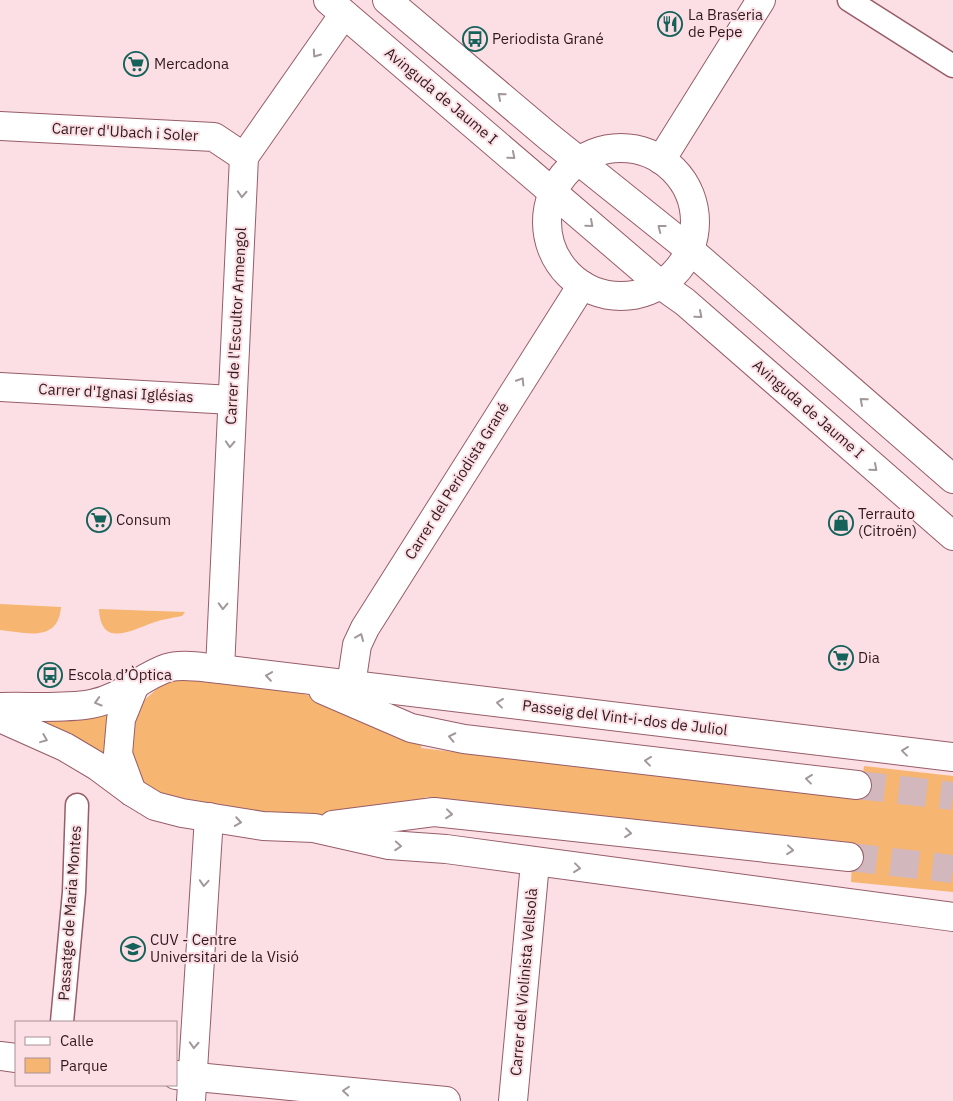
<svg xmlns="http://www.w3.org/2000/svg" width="953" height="1101" viewBox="0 0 953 1101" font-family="'IBM Plex Sans',sans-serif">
  <rect width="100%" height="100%" fill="#fbdfe4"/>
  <!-- green -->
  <g fill="#f6b571">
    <path d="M0,604L61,607C58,644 24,632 0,630Z"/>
    <path d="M99,609L185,612L182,616C173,618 163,619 155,622C133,629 101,650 99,609Z"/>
    <path d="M189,679L278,688L311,696L423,737L421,748L630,773L860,797L864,766L953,776V892L851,882L853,846L425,797L423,803L360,814H273L205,805L153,792L139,779L127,749L139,705L160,686L171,681Z"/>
    <path d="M113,710L109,761L20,714Z"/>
  </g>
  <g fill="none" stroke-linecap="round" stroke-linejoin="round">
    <!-- tertiary-tunnel -->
    <g stroke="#d2b7bc" stroke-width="28" stroke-dasharray="28 14" stroke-linecap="butt">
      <path d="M857,785L953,796"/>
      <path d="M849,857L953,869"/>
    </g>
    <defs>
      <g id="pedestrian">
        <path d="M849,0L953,66"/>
        <path d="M62,1022L74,892L77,805"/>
      </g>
      <g id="minor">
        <path d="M0,126L214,137L244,157"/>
        <path d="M661,160L761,0"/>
        <path d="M0,387L232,400"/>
        <path d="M220,669L244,157L344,14"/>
        <path d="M351,685L357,645L365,628L582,285"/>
        <path d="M0,1056L16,1058"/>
        <path d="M176,1075L446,1101"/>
        <path d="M191,1101L209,817"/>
        <path d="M513,1101L535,863"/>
      </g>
      <g id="tertiary">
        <path d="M328,0L661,285L685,302L953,536"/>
        <path d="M387,0L549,137L690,250L953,479"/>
        <circle cx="621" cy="222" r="74"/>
        <path d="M323,690L411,728L464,739L857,785"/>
        <path d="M0,707C29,706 63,709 91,704C123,698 140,677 167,668C183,663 204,668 220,669L953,757"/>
        <path d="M0,718L65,747L97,766L132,792L155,806L182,813L263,826L314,828L389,845L446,849L953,917"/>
        <path d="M132,792L118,754L121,719L134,687"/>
        <path d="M333,825L434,812L849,857"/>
      </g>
    </defs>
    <!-- pedestrian casing -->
    <use href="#pedestrian" stroke="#975d69" stroke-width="25"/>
    <!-- minor casing -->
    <use href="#minor" stroke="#975d69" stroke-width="30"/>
    <!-- tertiary casing -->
    <use href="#tertiary" stroke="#975d69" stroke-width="30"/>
    <!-- pedestrian -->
    <use href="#pedestrian" stroke="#fff" stroke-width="22"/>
    <!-- minor -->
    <use href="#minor" stroke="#fff" stroke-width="28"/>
    <!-- tertiary -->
    <use href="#tertiary" stroke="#fff" stroke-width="28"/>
  </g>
  <!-- one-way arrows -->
  <defs><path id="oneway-chevron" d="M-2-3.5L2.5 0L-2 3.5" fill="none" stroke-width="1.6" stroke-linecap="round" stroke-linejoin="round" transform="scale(1.25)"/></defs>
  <g stroke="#a2989a">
    <use href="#oneway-chevron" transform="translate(316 54) rotate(125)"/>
    <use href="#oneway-chevron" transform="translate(501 96) rotate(-140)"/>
    <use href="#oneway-chevron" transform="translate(512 156) rotate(40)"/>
    <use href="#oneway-chevron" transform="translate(242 194) rotate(93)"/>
    <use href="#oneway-chevron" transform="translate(590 224) rotate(41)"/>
    <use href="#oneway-chevron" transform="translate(661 228) rotate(-142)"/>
    <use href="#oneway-chevron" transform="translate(699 315) rotate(41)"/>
    <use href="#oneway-chevron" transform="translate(521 381) rotate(-58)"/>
    <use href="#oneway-chevron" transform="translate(863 401) rotate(-139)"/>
    <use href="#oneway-chevron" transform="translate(230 444) rotate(93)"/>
    <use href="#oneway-chevron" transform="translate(874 468) rotate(41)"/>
    <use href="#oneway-chevron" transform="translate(223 606) rotate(92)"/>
    <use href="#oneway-chevron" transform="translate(360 637) rotate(-67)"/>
    <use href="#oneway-chevron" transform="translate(269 676) rotate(-172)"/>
    <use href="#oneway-chevron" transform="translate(98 702) rotate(164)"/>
    <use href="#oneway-chevron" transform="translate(500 703) rotate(-173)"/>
    <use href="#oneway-chevron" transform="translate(452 737) rotate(-168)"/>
    <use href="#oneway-chevron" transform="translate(44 739) rotate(22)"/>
    <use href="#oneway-chevron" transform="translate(905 751) rotate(-173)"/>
    <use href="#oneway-chevron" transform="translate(648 761) rotate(-173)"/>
    <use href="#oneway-chevron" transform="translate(809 779) rotate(-173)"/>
    <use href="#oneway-chevron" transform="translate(449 814) rotate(6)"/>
    <use href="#oneway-chevron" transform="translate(238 822) rotate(9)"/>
    <use href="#oneway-chevron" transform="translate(628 833) rotate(6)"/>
    <use href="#oneway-chevron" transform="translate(398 846) rotate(4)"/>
    <use href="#oneway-chevron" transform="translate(790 850) rotate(6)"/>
    <use href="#oneway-chevron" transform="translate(577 868) rotate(7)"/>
    <use href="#oneway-chevron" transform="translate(204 883) rotate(94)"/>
    <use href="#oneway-chevron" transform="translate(194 1045) rotate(93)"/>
    <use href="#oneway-chevron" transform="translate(346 1091) rotate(-175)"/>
  </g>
  <!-- icons -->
  <defs>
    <symbol id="restaurant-ring" viewBox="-11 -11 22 22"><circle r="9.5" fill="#fbdfe4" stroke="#15625b" stroke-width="1.5"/><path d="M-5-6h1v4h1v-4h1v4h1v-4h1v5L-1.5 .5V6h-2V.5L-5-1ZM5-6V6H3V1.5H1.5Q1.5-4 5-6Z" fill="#15625b"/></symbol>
    <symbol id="bus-ring" viewBox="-11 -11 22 22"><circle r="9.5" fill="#fbdfe4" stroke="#15625b" stroke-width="1.5"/><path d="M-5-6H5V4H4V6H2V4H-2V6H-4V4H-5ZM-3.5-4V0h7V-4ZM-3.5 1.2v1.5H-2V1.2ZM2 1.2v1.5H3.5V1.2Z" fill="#15625b"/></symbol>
    <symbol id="supermarket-ring" viewBox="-11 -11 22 22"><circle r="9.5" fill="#fbdfe4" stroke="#15625b" stroke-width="1.5"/><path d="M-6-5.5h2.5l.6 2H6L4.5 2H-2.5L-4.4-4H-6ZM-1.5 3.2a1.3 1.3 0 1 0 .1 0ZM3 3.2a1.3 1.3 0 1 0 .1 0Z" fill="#15625b"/></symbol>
    <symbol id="shop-ring" viewBox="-11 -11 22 22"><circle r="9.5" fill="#fbdfe4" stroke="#15625b" stroke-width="1.5"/><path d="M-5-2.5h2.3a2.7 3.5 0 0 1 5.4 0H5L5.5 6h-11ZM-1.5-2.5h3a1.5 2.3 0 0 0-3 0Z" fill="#15625b"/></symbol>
    <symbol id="university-ring" viewBox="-11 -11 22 22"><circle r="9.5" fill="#fbdfe4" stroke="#15625b" stroke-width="1.5"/><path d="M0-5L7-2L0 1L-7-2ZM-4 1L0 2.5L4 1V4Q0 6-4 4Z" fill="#15625b"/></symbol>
  </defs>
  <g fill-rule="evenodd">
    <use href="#restaurant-ring" x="656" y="10" width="28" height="28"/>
    <use href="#bus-ring" x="461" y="25" width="28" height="28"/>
    <use href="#supermarket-ring" x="122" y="50" width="28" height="28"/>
    <use href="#supermarket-ring" x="85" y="506" width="28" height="28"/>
    <use href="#shop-ring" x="827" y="509" width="28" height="28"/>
    <use href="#supermarket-ring" x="827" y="644" width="28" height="28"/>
    <use href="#bus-ring" x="36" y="661" width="28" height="28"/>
    <use href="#university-ring" x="119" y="935" width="28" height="28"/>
  </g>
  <g text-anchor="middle" stroke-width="4" stroke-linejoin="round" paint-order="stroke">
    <!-- poi labels -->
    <g font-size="15" fill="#30191e" stroke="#fbdfe4" text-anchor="start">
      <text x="688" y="20">La Braseria<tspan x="688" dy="17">de Pepe</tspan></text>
      <text x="492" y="44">Periodista Grané</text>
      <text x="154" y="69">Mercadona</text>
      <text x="858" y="519">Terrauto<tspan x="858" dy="17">(Citroën)</tspan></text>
      <text x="116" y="525">Consum</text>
      <text x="858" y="663">Dia</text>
      <text x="68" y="680">Escola d’Òptica</text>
      <text x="150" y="945">CUV - Centre<tspan x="150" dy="17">Universitari de la Visió</tspan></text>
    </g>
    <!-- street labels -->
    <g font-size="15" fill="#30191e" stroke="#fbdfe4">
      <text transform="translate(441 96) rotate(40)" y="5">Avinguda de Jaume I</text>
      <text transform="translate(125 132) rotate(3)" y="5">Carrer d'Ubach i Soler</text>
      <text transform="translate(236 326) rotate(-87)" y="5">Carrer de l'Escultor Armengol</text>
      <text transform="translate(116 393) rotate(3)" y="5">Carrer d'Ignasi Iglésias</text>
      <text transform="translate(808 409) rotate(41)" y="5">Avinguda de Jaume I</text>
      <text transform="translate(457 481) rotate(-58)" y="5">Carrer del Periodista Grané</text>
      <text transform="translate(625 718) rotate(7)" y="5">Passeig del Vint-i-dos de Juliol</text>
      <text transform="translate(70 913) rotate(-86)" y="5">Passatge de Maria Montes</text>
      <text transform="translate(524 982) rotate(-85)" y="5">Carrer del Violinista Vellsolà</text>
    </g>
  </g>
  <!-- legend -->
  <rect x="15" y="1021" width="162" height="65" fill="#fbdfe4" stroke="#aa9095"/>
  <rect x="25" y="1037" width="25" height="8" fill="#ffffff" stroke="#aa9095"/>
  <text x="60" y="1046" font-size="15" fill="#30191e">Calle</text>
  <rect x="25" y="1058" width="25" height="15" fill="#f6b571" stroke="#aa9095"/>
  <text x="60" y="1071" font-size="15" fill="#30191e">Parque</text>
</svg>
